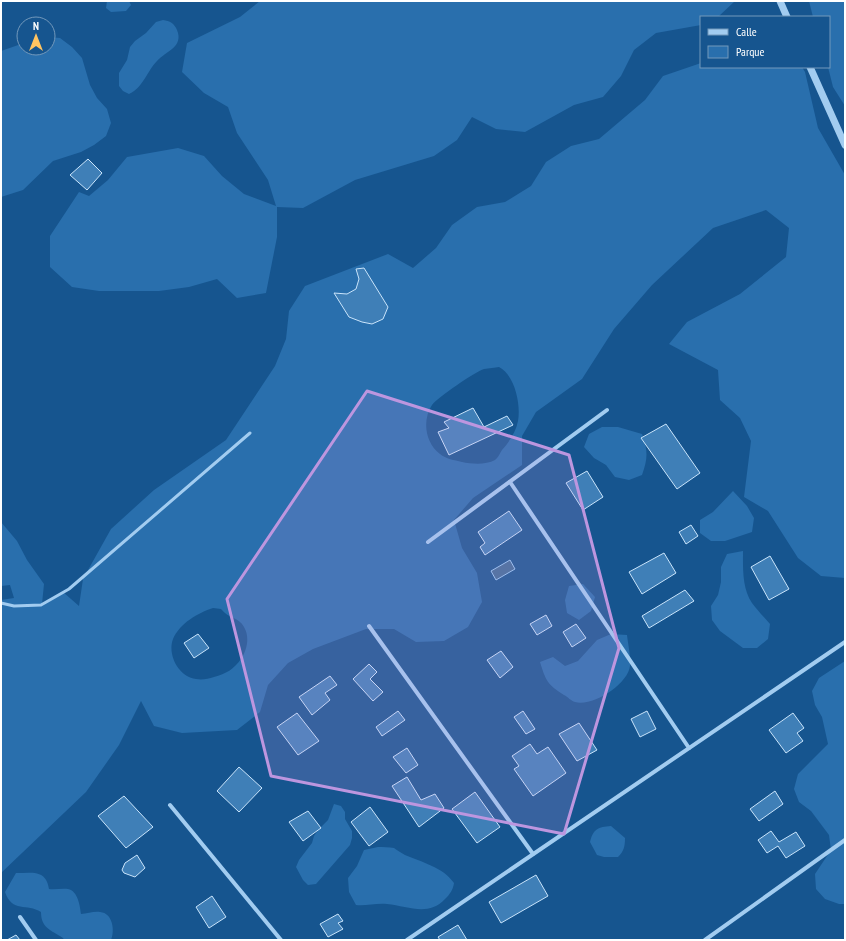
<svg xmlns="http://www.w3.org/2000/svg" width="846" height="941" viewBox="0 0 846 941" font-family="'PT Sans Narrow',sans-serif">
  <rect width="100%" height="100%" fill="#16558f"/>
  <!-- green -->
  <g fill="#296fad" fill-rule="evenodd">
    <path d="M107,1H129L131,5L126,11L111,12L106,8Z"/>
    <path d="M260,1H735L718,17H701V25L656,33L634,50L621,76L603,97L574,105L525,132L496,129L472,117L457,140L434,156L355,180L303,208L277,207V237L266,293L237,298L217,279L189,287L159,291H99L72,287L50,267V236L79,192L89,196L108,180L127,157L178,148L204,156L222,176L244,194L276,206L268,180L237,133L228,107L204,93L182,72L187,43L240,17Z"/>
    <path d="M809,1H845V106L833,87L828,67H829V17H813Z"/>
    <path d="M163,20C170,21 174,23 177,30C184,47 166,51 157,61C147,71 143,88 129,94L123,91L119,86V73L127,60L130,47L135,41L146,33L156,22Z"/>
    <path d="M48,37L60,38L72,47L82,58L90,85L97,98L107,109L111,123L106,136L94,145L81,152L53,161L23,190L1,197V51L24,43V48H48Z"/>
    <path d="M701,63V67H802L805,72L818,128L845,175V578L821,576L798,558L768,511L744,497L751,441L740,418L720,400L718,370L669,344L687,322L740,294L786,257L789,228L766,210L713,228L652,285L614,329L582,379L536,412L522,436V465L473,498L454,520L462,548L477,573L482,602L468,627L444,641L416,642L394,629H366L313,649L288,663L268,685L260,712L237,730L182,733L154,726L141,701L119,745L86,792L1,873V600L14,598L10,585L1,586V522L17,541L27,560L44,584L42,604L63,592L79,606L83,579L111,529L154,490L226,440L275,366L286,339L289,311L305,286L388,254L413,268L436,248L452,225L477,207L505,202L531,186L546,162L571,146L599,139L645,100L663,76ZM499,367C515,375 521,405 518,421C516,432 509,442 502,450C500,453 498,458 495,460C486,465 472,464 462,462C454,460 446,459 440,454C425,443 422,420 432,405C438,397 475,372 484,369C489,368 495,368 499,367ZM213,608L221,609C229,619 239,617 244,627C250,637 247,650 241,659C234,669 226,674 214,677C208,679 202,680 196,679C179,677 167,655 173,639C180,623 198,613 213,608Z"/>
    <path d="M602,427H618L642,434C648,451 648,458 642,475L629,480L615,477L606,465L594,458L584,447L589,434Z"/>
    <path d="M733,491L747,506L754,518L752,532L725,541H711L700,533V520L713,512Z"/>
    <path d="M743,551C743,568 742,588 752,603C757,610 764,617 770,624L768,639L757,648H743L720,631L712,620L711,606L718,595L721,582V567L727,554Z"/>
    <path d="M583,584L595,597L591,611L579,620L567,613L565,600L569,586Z"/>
    <path d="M611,634L627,635C628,644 631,657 630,666C628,684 593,707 575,702C571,701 568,697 564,695C547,684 546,681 540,662L553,657L565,666L578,661L597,640Z"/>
    <path d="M845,661V904H839L825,899L816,889L815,874L831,850L829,835L811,811L799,802L794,789L798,774L828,744L822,717L815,705L812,691L819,678Z"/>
    <path d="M334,804L341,806L345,812V819L352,831V838L350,845L316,884L308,885L303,880L296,867L299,860L312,843L314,836L318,830L328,820Z"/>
    <path d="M611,826L625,838C625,846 624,851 618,857H604L597,855L590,842C593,829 598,827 611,826Z"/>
    <path d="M378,847C383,847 389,847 394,848C397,850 401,853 405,855C421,862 443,867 454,883C453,890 450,894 445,899C428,917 408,906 387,904C376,903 366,906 356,905L349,892L348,878L357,866L364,850Z"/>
    <path d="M16,873C32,873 46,869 49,889C55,890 62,888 68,889C78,891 80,906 81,914C87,914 94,911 100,912C113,913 115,931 111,940H64L63,938C51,930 41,928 41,912C27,903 12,913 5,892Z"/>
  </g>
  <!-- water -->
  <path fill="#3e6c96" stroke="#95c8f2" d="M510,560L515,569L496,580L491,571Z"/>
  <!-- building -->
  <g fill="#3f7fb7" stroke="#c9e4fb">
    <path d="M88,159L102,173L87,190L70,175Z"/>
    <path d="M364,268L388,307L383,319L372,324L362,322L349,317L334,293L347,294L356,289L359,279L356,269Z"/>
    <path d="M473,408L484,427L507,416L513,425L449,455L438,432L449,428L444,422Z"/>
    <path d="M666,424L700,473L677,489L641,438Z"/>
    <path d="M587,471L603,497L583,510L566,483Z"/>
    <path d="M509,511L522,530L485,555L480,547L485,543L478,532Z"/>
    <path d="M691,525L698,536L686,544L679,532Z"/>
    <path d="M664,553L676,573L642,594L629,572Z"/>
    <path d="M770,556L789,589L769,600L751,567Z"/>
    <path d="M685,590L694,601L649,628L642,616Z"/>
    <path d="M546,615L552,626L537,635L530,624Z"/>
    <path d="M576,624L586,638L572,647L563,632Z"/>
    <path d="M198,634L209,648L194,658L184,643Z"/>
    <path d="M501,651L513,667L500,678L487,660Z"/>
    <path d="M369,664L377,672L370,679L383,692L373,701L353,679Z"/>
    <path d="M330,676L337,685L325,693L330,700L312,715L299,697Z"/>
    <path d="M398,711L405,720L382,736L376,727Z"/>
    <path d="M523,711L535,729L526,734L514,717Z"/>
    <path d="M647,711L656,729L640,737L631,719Z"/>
    <path d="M297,713L319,741L298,755L277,727Z"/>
    <path d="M793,713L804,728L797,733L803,741L786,753L769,730Z"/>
    <path d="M579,723L597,750L577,761L559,734Z"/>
    <path d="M530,744L537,754L548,747L566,773L533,796L514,769L519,766L512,756Z"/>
    <path d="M407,748L418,765L406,773L393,757Z"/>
    <path d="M239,767L262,788L239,812L217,791Z"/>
    <path d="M407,777L421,800L435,794L444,808L419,827L392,786Z"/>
    <path d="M775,791L783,804L759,821L750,809Z"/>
    <path d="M475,792L500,827L477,843L452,809Z"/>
    <path d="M124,796L153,827L126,848L98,816Z"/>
    <path d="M370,807L388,832L369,846L351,822Z"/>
    <path d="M308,811L321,828L303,841L289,822Z"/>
    <path d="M771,831L779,842L796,832L805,846L786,858L778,846L767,853L758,840Z"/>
    <path d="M137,855L145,868L135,877L124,873L122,870L125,863Z"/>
    <path d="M536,875L548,896L501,923L489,902Z"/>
    <path d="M212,896L226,917L209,928L196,907Z"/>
    <path d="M338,914L343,921L338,923L343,929L328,937L320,924Z"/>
    <path d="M458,925L467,940H440L438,937Z"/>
    <path d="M16,935L20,940H7Z"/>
  </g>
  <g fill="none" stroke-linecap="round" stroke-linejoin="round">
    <!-- service -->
    <path stroke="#a2ccf0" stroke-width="3" d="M1,603L14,606L41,605L69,589L250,433"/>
    <!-- minor -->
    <g stroke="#a2ccf0" stroke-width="4">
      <path d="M510,482L689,748"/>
      <path d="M428,542L607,410"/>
      <path d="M369,626L533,854"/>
      <path d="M170,805L281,940"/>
      <path d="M20,917L36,940"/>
      <path d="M407,940L845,642"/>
      <path d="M705,940L845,840"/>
    </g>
    <!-- tertiary -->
    <g stroke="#a2ccf0" stroke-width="7">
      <path d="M780,1L787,17"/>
      <path d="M810,67L845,145"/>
    </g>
  </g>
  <!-- marked area -->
  <path fill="#bd96df" fill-opacity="0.2" stroke="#bd96df" stroke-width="3" stroke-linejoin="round" d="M367,391L569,455L619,648L564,834L271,776L227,599Z"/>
  <!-- border -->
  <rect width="846" height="941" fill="none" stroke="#ffffff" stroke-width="4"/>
  <!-- legend -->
  <rect x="700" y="16" width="130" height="52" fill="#16558f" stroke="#7399bc"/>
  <rect x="708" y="29" width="20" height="6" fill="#a2ccf0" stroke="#7399bc"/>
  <text x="736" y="36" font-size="12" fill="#ffffff">Calle</text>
  <rect x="708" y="46" width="20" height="12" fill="#296fad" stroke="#7399bc"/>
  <text x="736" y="56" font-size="12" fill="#ffffff">Parque</text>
  <!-- north arrow -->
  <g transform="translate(36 36)"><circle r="19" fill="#16558f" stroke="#7399bc"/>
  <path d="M0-3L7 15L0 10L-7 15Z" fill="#ffc461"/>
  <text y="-6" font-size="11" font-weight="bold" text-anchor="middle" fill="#ffffff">N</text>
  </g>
</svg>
